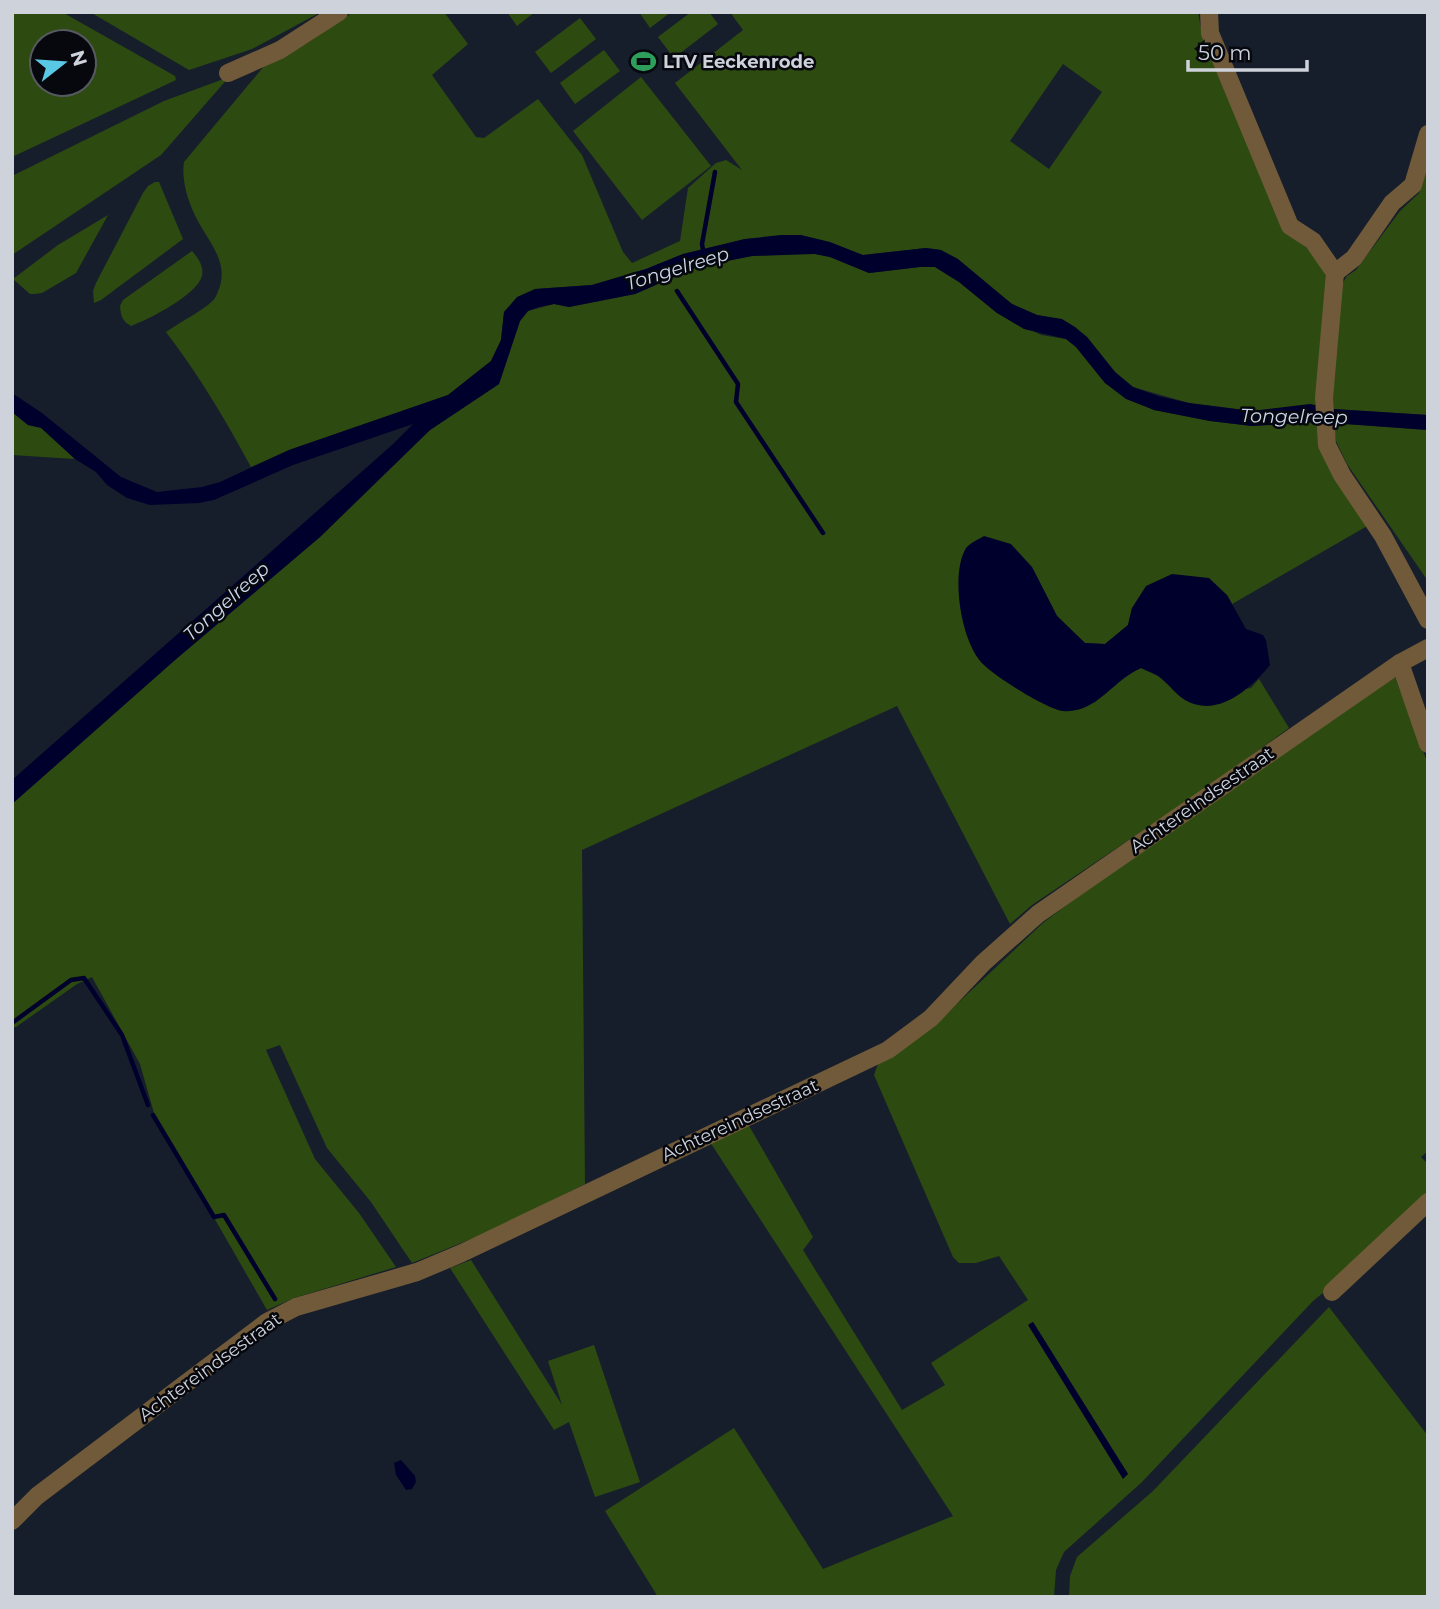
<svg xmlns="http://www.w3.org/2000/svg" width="1440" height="1609" viewBox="0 0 1440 1609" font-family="Montserrat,sans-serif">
  <rect width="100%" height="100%" fill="#171e2b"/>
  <!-- green -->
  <g fill="#2d4b10" fill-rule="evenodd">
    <path d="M12,12H62L175,76L176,80L12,157ZM42,42H84V84H42Z"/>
    <path d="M90,12H321L252,49L189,70Z"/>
    <path d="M353,12H444L468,44L432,75L476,137L484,138L538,99L582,155L623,252L632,263L680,241L688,188L716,163L726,160L742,170L675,83L743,30L730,12H1198L1203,39L1285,230L1313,253L1327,278L1315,405L1252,411L1189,403L1133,387L1115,372L1087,337L1062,320L1037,315L1012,304L941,250L926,248L863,255L801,236L745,239L683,254L646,269L592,285L535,289L504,312L501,340L491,361L448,395L289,450L251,467C225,419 199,375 166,332C177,324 208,308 215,298C232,267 213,248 199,223C189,205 181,182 184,162L265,65L309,42ZM1063,64L1102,92L1049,169L1010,141Z"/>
    <path d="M507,12H535L517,26Z"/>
    <path d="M639,12H671L650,28Z"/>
    <path d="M691,12H709L718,24L674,58L658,37Z"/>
    <path d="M580,18L596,39L551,73L535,52Z"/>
    <path d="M604,50L620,71L575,104L560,83Z"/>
    <path d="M229,77L161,155L12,255V176L164,101Z"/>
    <path d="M641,77L711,166L642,220L573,131Z"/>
    <path d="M1428,164V415L1333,409L1332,380L1341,286L1347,276L1356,270L1400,211L1419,193Z"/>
    <path d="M155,182H159L183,239L101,300L94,303L93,291L96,283L143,193L148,186Z"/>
    <path d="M108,215L76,273L42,293L35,294H30L13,279L58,245Z"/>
    <path d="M192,251C198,258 204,266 202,276C197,295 149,319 131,326C122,321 121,316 120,306L123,300Z"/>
    <path d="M791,254H815L830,257L869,273L920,267H935L959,282L997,313L1041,335L1066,339L1076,347L1105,383L1154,410L1210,421L1252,426L1317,422C1323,469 1341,489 1369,525L1232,604L1227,595L1132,608L1128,625L1105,644L1085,643L1057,616L1032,567L1094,703L1127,674L1141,668L1158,676L1185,700L1251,688L1259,679L1289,728L1200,792L1032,905L1010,924L897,706L582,850L585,1184L493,1230L412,1263L371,1202L327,1148L280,1045L266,1050L315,1159L359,1213L396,1267L294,1298L267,1310L154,1113L140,1064L92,977L77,984L16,1027H12V804L175,660L320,537L430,430L499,384L520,321L528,311L554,304L569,307L635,294L697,267L752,256Z"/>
    <path d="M12,412L28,425L41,427L75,459L12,455Z"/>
    <path d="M1333,423L1428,430V581L1347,464L1336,441Z"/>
    <path d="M1395,677L1428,764V1151L1421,1157L1428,1164V1196L1339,1280L1313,1301L1142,1482L1064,1552L1056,1570L1054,1597H658L605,1511L734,1428L823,1569L953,1516L710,1142L748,1124L813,1237L803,1250L902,1410L945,1385L931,1363L1028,1300L999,1256L976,1263H959L953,1257L874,1075L878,1064L928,1031L1044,922L1143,848ZM1033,1322L1128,1474V1475L1029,1324Z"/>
    <path d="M471,1260L562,1405L548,1361L594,1345L640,1482L595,1497L569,1422L554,1430L450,1268Z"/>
    <path d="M1329,1307L1428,1436V1597H1069L1070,1576L1077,1557L1153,1491Z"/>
  </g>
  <!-- water -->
  <g fill="#00002c">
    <path d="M781,235H801L830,242L863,255L926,248L941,250L958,259L1012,304L1037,315L1062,319L1075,327L1087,337L1115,372L1133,387L1158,396L1189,403L1252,411L1310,404L1333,409L1428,415V430L1317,422L1252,426L1210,421L1154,410L1126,399L1105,383L1076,347L1066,339L1024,329L997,313L959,282L935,267H920L869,273L830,257L815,254L752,256L697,267L635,294L569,307L554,304L539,307L528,311L520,321L499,384L430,430L320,537L175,660L12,804V780L392,445L413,424L293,465L214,500L199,503L150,505L127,498L107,485L96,472L75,459L41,428L28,425L12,412V393L42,413L121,477L157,492L202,487L220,482L289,450L448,395L491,361L501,340L504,312L517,297L535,289L592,285L646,269L683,254L745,239Z"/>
    <path d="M984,536L1011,544L1032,567L1057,616L1085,643L1105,644L1128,625L1132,608L1146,586L1172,574L1209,578L1227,595L1246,629L1263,635L1266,640L1270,665C1251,688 1218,719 1185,700C1176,695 1169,684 1161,678C1155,673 1147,671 1141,668C1113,680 1096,714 1063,711C1046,709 996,677 984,665C961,644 950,574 966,548C970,543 979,539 984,536Z"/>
    <path d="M1033,1322L1128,1474L1123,1479L1028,1325Z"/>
    <path d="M401,1460L415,1476L416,1482L412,1489L406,1490L396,1475L394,1463Z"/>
  </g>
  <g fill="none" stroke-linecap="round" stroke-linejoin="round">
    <!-- stream -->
    <g stroke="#00002c" stroke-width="4.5">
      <path d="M703,250L702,244L715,172"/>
      <path d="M677,291L738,384L736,402L823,533"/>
      <path d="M12,1023L71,980L84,978L122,1035L148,1105"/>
      <path d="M153,1115L214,1217L224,1215L275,1299"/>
    </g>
    <!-- minor -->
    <g stroke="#715a39" stroke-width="18">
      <path d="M1209,12L1210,33L1290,226L1313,241L1335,273L1324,398L1327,445L1342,475L1383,536L1428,620"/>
      <path d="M228,73L280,50L339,12"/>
      <path d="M1335,273L1354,258L1392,203L1413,185L1428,134"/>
      <path d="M1400,663L1428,744"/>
      <path d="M1332,1292L1428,1202"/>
      <path d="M12,1521L37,1496L267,1322L296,1307L417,1272L462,1253L888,1050L931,1018L983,963L1038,914L1400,663L1428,648"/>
    </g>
  </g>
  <!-- icons -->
  <defs>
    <symbol id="stadium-bare" viewBox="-9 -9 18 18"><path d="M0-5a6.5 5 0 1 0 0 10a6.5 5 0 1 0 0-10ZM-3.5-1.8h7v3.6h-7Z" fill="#2e9e5b" stroke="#06080e" stroke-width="2.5" paint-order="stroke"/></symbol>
  </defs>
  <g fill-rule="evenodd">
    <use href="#stadium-bare" x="626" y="44" width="35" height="35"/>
  </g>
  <g text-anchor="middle" stroke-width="5" stroke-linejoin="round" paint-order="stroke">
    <!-- poi labels -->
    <g font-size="18" font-weight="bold" fill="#ced2db" stroke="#06080e" text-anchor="start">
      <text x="663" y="68">LTV Eeckenrode</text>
    </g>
    <!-- street labels -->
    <g font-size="18" fill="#ced2db" stroke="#06080e">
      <text transform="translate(1202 800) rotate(-35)" y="6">Achtereindsestraat</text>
      <text transform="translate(740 1120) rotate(-25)" y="6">Achtereindsestraat</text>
      <text transform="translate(210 1367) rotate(-36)" y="6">Achtereindsestraat</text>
    </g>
    <!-- water labels -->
    <g font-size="19" font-style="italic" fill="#cad6eb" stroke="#06080e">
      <text transform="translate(677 268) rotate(-17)" y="7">Tongelreep</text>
      <text transform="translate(1294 416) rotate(1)" y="7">Tongelreep</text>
      <text transform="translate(226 601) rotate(-42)" y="7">Tongelreep</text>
    </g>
  </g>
  <!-- border -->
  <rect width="1440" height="1609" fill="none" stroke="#ced2db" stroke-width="28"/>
  <!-- north arrow -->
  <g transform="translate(63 63) rotate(73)"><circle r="33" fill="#06080e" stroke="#565960" stroke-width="2"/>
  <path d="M0-5L12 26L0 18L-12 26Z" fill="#59c8e4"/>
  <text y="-10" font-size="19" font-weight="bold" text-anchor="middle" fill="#ced2db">N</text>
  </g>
  <!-- scale -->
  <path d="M1188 60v10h119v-10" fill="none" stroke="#ced2db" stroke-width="3.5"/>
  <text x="1198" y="60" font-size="21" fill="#ced2db" stroke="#06080e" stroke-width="5" paint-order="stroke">50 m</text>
</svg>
